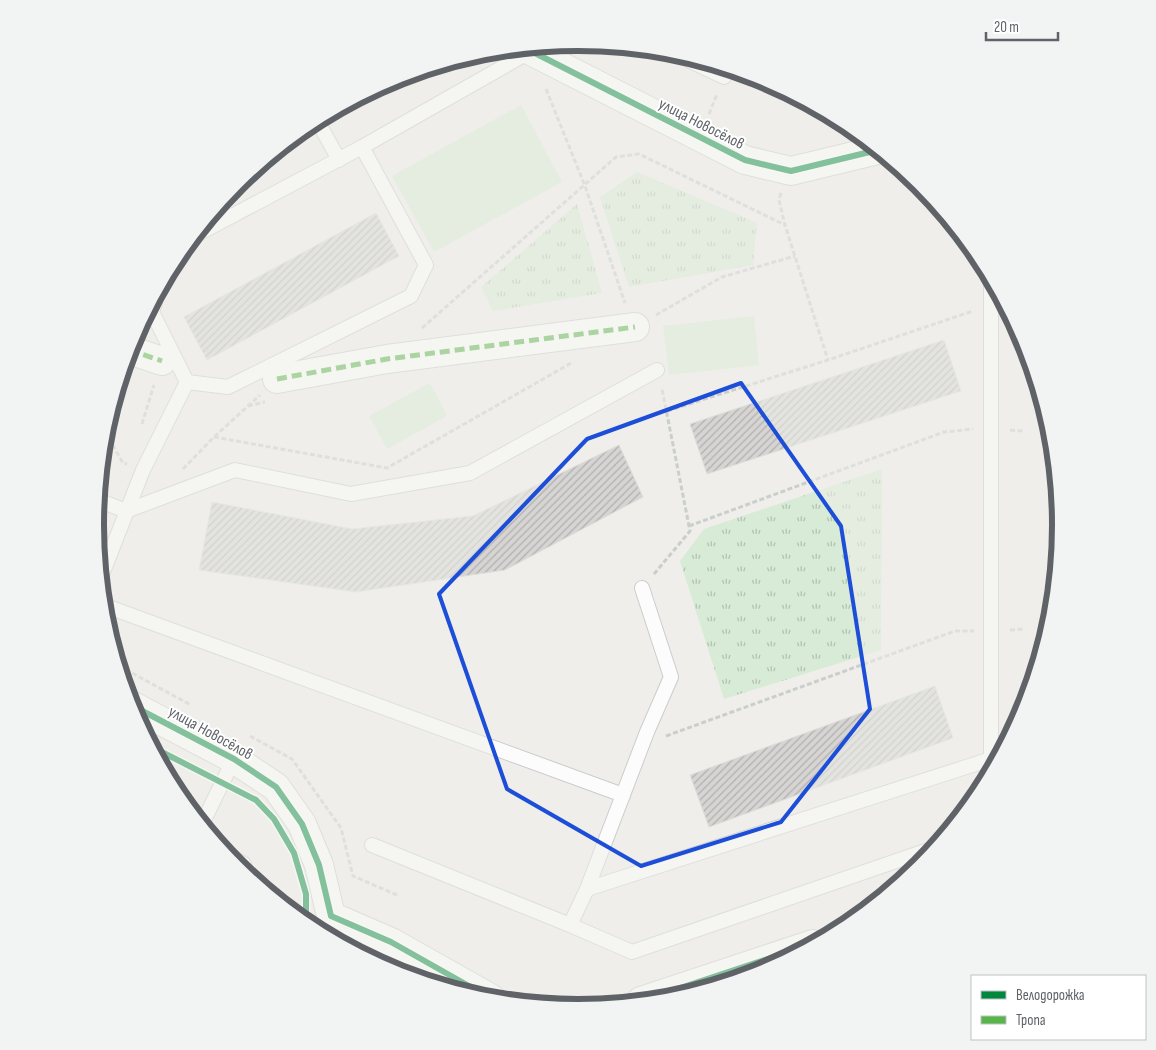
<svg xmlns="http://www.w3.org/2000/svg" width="1156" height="1050" viewBox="0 0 1156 1050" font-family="'Sofia Sans Condensed',sans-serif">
  <defs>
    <pattern id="park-tufts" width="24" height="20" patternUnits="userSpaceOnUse" patternTransform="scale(1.25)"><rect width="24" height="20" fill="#d8ebd6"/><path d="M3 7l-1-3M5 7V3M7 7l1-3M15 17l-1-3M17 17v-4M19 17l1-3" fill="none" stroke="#b2c2b1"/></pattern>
    <pattern id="building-hatch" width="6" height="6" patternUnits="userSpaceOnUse" patternTransform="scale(1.25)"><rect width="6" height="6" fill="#d6d5d3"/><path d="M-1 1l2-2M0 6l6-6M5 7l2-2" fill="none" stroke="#b1b0af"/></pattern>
  </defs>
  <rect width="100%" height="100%" fill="#efeeea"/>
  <!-- education -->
  <path fill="#e2e0da" d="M302,131L307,140L263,163Z"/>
  <!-- grass -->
  <g fill="#d8ebd6">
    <path d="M521,105L562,182L434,252L392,176Z"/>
    <path d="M754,316L759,365L669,375L663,326Z"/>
    <path d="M430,383L447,416L387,449L369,416Z"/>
  </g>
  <!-- park -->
  <g fill="url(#park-tufts)">
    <path d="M637,172L757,223L753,265L629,287L600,197Z"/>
    <path d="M577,204L602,293L493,311L481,287Z"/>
    <path d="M882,469L881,650L724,699L680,561L704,529Z"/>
  </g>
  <!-- building -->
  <g fill="url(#building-hatch)" stroke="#deddd9">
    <path d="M376,213L399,256L207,360L184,317Z"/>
    <path d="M944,340L961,391L707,474L690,424Z"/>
    <path d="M619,445L643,497L505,570L356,592L199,570L212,502L352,529L473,516Z"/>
    <path d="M935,686L953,738L709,827L690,775Z"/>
  </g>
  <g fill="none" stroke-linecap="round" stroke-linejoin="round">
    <defs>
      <g id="lane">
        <path d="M669,51L724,77L728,69"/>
        <path d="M317,120L339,160"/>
        <path d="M194,236L362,147L531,51"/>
        <path d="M159,290L152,312L187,382"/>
        <path d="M187,382L228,387L411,296L426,265L362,147"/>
        <path d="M98,500L126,511L235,470L351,494L470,473L657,370"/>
        <path d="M101,577L143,470L187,382"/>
        <path d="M642,588L671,677L647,732L587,889L991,759"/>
        <path d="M103,605L623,795"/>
        <path d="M991,772V280"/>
        <path d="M202,824L234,759"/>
        <path d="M372,845L570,925"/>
        <path d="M228,855L244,864L241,870"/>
        <path d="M587,889L570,925L632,952L934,848"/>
        <path d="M324,933L331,916"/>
      </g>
      <g id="street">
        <path d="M525,48L745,160L791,171L878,150"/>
        <path d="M129,350L162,361"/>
        <path d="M277,379L387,359L635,327"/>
        <path d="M131,705L234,759L276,787L302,824L319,865L331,916L391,942L492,999"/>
        <path d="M641,1001L813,944"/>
      </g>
    </defs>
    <!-- lane casing -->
    <use href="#lane" stroke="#cbcccc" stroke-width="16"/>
    <!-- street casing -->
    <use href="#street" stroke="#cbcccc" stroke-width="30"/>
    <!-- path -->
    <g stroke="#cacfcc" stroke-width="3" stroke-dasharray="5 2.5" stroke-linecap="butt">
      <path d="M546,89L585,186L625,303"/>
      <path d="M709,114L717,94"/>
      <path d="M781,193L779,200L785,225L828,360"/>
      <path d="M656,315L722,277L795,256"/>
      <path d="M422,328L616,157L639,154L785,225"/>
      <path d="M248,406L265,402"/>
      <path d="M667,411L828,360L973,311"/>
      <path d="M142,424L154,385"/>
      <path d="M1010,430L1023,431"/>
      <path d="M105,432L123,463L127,464"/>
      <path d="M214,437L387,468L573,362"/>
      <path d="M183,469L214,437L260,395"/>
      <path d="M689,526L944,432L973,429"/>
      <path d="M654,574L690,531L662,389"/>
      <path d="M1010,630L1024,629"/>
      <path d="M119,666L191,705"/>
      <path d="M250,736L292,759L341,828L353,876L397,895"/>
      <path d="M666,736L955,631H974"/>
    </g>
    <!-- lane -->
    <use href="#lane" stroke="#fdfcfc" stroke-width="14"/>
    <!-- street -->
    <use href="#street" stroke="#fdfcfc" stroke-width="28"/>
    <!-- quiet -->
    <g stroke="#58b549" stroke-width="5" stroke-dasharray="10 5" stroke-linecap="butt">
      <path d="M129,350L162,361"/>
      <path d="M277,379L387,359L635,327"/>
    </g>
    <defs>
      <g id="cycleway">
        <path d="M525,48L745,160L791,171L878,150"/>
        <path d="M131,705L234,759L276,787L302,824L319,865L331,916L391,942L492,999"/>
        <path d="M152,747L256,800L274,819L294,853L306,894V923"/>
        <path d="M641,1001L813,944"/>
      </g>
    </defs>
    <!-- cycleway casing -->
    <use href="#cycleway" stroke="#fff" stroke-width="9"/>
    <!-- cycleway -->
    <use href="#cycleway" stroke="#00873e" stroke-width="6"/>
  </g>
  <!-- marked area -->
  <path d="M0 0H1156V1050H0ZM741,383L841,526L870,709L781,822L641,866L507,789L439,594L587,439Z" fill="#efeeea" fill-opacity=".55" fill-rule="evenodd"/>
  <path fill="none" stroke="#1d4ed8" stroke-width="4" stroke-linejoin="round" d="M741,383L841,526L870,709L781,822L641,866L507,789L439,594L587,439Z"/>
  <g text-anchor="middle" stroke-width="4" stroke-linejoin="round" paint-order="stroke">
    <!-- street labels -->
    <g font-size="16" fill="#5f6368" stroke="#fff">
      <text transform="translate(702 123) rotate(27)" y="6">улица Новосёлов</text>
      <text transform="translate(211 732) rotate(29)" y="6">улица Новосёлов</text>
    </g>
  </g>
  <!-- crop -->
  <path d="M0 0H1156V1050H0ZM104 525a474 474 0 1 1 948 0a474 474 0 1 1-948 0Z" fill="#f2f3f3" fill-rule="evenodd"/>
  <path fill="none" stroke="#5f6368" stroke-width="6" d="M104 525a474 474 0 1 1 948 0a474 474 0 1 1-948 0Z"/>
  <!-- legend -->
  <rect x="971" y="975" width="175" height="65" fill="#ffffff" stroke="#bfc1c3"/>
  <rect x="981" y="991" width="25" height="8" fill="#00873e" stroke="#bfc1c3"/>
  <text x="1016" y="1000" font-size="15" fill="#5f6368">Велодорожка</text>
  <rect x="981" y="1016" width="25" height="8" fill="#58b549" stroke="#bfc1c3"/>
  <text x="1016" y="1025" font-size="15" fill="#5f6368">Тропа</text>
  <!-- scale -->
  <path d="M986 32v8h72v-8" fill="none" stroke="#5f6368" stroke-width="2.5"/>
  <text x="994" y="32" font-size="15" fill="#5f6368" stroke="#ffffff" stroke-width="4" paint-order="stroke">20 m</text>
</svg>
